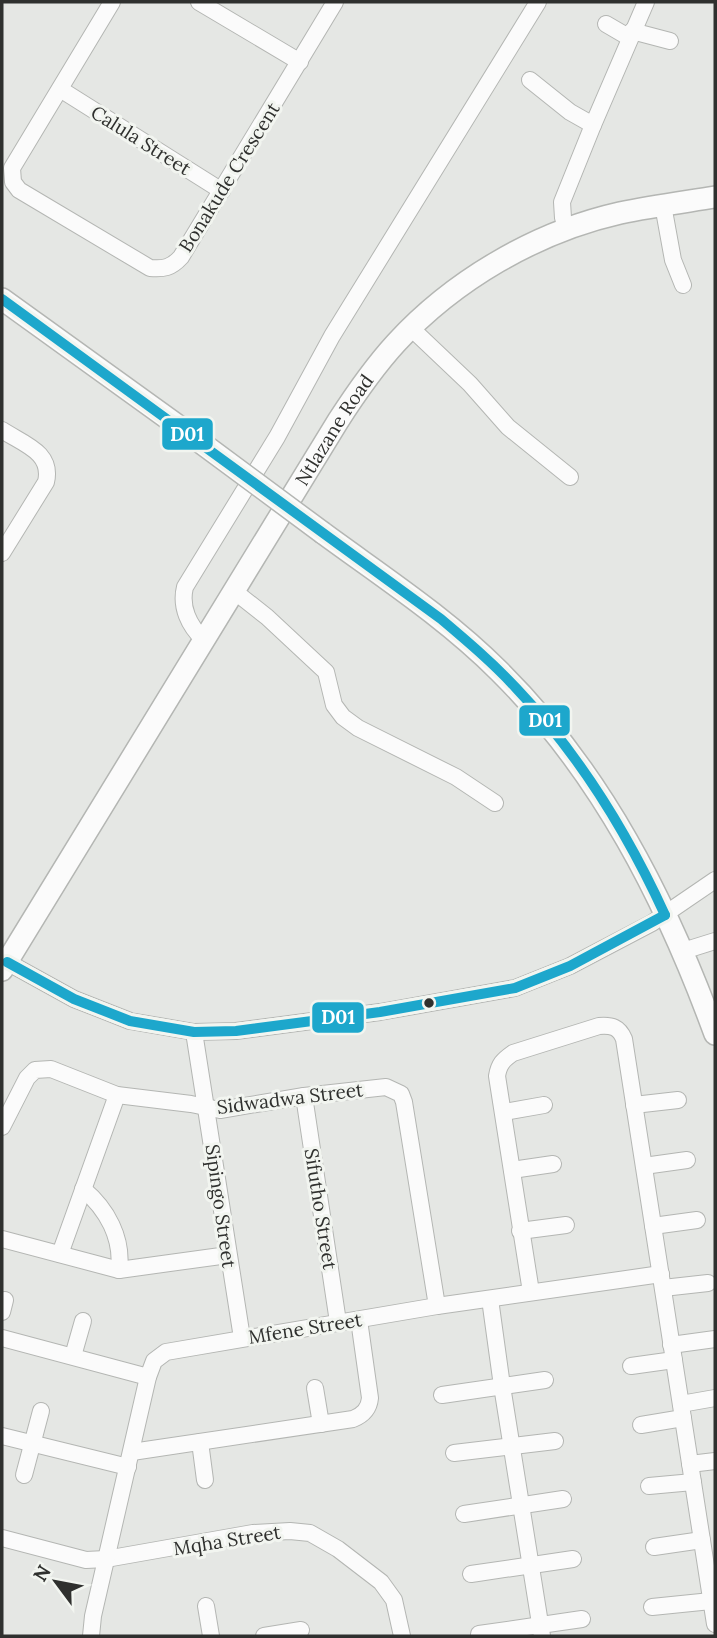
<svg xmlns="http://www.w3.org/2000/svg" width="717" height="1638" viewBox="0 0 717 1638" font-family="Lora,serif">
  <rect width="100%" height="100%" fill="#e5e7e4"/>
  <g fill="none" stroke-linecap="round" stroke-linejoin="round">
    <defs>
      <g id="street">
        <path d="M112,2L12,168L13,182L19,190L150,268C164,269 171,268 181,257L335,2"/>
        <path d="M199,2L300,62"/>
        <path d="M606,24L630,38"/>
        <path d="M632,31L670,41"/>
        <path d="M530,80L570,112L593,125L562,202L563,218"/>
        <path d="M60,89L222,191"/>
        <path d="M593,125L646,2"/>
        <path d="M663,205L673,260L683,285"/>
        <path d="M411,328L470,384L508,427L570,477"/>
        <path d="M2,430C23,444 53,452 46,482L2,553"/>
        <path d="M234,591L267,617L326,672L334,705L343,717L358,728L456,777L495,803"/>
        <path d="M204,640C189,626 180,607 185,587L277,437L332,336L538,2"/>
        <path d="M683,951L715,941"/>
        <path d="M7,962L74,999L130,1021L194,1032L236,1031L380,1012L515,988L570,966L652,923L715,880"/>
        <path d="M194,1032L242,1338"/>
        <path d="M304,1096L338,1322"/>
        <path d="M634,1105L678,1100"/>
        <path d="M504,1112L544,1105"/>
        <path d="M2,1127L27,1078L35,1070L51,1069L117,1095L191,1104L220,1110L304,1096L386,1087L401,1094L404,1102L437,1306"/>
        <path d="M644,1166L687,1160"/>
        <path d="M512,1170L553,1164"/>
        <path d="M83,1189C107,1209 123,1238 119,1270"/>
        <path d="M653,1226L697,1220"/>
        <path d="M520,1231L566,1225"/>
        <path d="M2,1239L119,1270L228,1255"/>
        <path d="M60,1254L117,1095"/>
        <path d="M663,1288L708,1283"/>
        <path d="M531,1292L497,1076C499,1064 503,1060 513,1053L599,1026C612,1025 619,1027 624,1039L715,1624"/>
        <path d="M490,1299L502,1386L542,1636"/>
        <path d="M2,1312L5,1300"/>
        <path d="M2,1338L148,1377"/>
        <path d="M671,1345L715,1339"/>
        <path d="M73,1356L83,1321"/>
        <path d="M631,1366L674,1360"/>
        <path d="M315,1388L321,1424"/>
        <path d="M442,1395L545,1380"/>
        <path d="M681,1404L715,1398"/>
        <path d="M641,1425L683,1418"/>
        <path d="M2,1436L128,1467"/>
        <path d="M200,1442L205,1480"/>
        <path d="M132,1452L353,1419C363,1415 369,1409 370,1398L359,1320"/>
        <path d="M454,1453L555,1441"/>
        <path d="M690,1464L715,1461"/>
        <path d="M24,1475L41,1411"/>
        <path d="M649,1486L693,1482"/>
        <path d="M464,1514L563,1499"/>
        <path d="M2,1538L86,1560L106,1559L253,1533L290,1531L310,1533L338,1549L381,1582L394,1600L402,1636"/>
        <path d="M654,1547L702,1540"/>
        <path d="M471,1574L573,1559"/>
        <path d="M206,1606L211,1636"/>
        <path d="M652,1607L711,1601"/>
        <path d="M479,1634L582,1619"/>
        <path d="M91,1636L93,1616L148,1377L154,1361L166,1352L437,1306L661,1274"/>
        <path d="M264,1636L301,1630"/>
      </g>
      <g id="secondary">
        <path d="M2,299L188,433"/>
        <path d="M323,533C383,577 446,618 499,671C601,772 666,900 715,1034"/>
        <path id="s1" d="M2,970L338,421C356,393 374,367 396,343C454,280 536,232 620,213C652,206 684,202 715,197"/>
      </g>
    </defs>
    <!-- street casing -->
    <use href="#street" stroke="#b4b6b3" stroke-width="18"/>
    <!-- secondary casing -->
    <use href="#secondary" stroke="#b4b6b3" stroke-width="24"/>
    <!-- street -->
    <use href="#street" stroke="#fbfbfb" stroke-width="16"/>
    <!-- secondary -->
    <use href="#secondary" stroke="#fbfbfb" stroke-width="21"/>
    <defs>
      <path id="secondary-bridge" d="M188,433L323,533"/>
    </defs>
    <!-- secondary-bridge casing -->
    <use href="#secondary-bridge" stroke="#b4b6b3" stroke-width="24" stroke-linecap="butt"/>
    <!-- secondary-bridge -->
    <use href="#secondary-bridge" stroke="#fbfbfb" stroke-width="21"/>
    <defs>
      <g id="bus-1">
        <path d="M2,299L441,619C467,641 493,663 516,688C579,754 627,832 665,915"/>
        <path d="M7,962L74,999L130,1021L194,1032L236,1031L380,1012L515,988L570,966L665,915"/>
      </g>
    </defs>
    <!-- bus-1 casing -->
    <use href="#bus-1" stroke="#f2f5f0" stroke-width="16"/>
    <!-- bus-1 -->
    <use href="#bus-1" stroke="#1da7cc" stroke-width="10"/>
  </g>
  <!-- markers -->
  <circle fill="#2f302e" stroke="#f2f5f0" stroke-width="2.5" cx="429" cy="1003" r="6"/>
  <g text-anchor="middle" stroke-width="6" stroke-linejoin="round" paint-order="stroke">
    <!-- street labels -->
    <g font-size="19" fill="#2f302e" stroke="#f2f5f0">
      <text transform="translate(141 140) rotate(32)" y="7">Calula Street</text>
      <text transform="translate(229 177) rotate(-58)" y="7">Bonakude Crescent</text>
      <text dy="7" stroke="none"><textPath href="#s1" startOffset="634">Ntlazane Road</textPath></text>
      <text transform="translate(290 1098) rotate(-7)" y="7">Sidwadwa Street</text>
      <text transform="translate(221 1206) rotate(82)" y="7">Sipingo Street</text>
      <text transform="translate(321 1209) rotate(81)" y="7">Sifutho Street</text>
      <text transform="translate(305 1328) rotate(-9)" y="7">Mfene Street</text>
      <text transform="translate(227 1540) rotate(-9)" y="7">Mqha Street</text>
    </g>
  </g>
  <g stroke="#f2f5f0" stroke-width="2.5">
    <rect x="161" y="417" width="53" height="34" rx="7" fill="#1da7cc"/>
    <rect x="518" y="704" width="53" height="33" rx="7" fill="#1da7cc"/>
    <rect x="311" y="1001" width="54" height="33" rx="7" fill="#1da7cc"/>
  </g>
  <g font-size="19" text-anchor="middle" font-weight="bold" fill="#fff">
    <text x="187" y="441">D01</text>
    <text x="545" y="727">D01</text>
    <text x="338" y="1024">D01</text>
  </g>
  <!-- border -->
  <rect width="717" height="1638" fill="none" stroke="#2f302e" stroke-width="7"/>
  <!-- north arrow -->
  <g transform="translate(56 1582) rotate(302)" stroke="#f2f5f0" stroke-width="5" paint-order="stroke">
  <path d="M0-5L12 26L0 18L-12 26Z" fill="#2f302e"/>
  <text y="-10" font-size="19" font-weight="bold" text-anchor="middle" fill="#2f302e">N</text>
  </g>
</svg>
